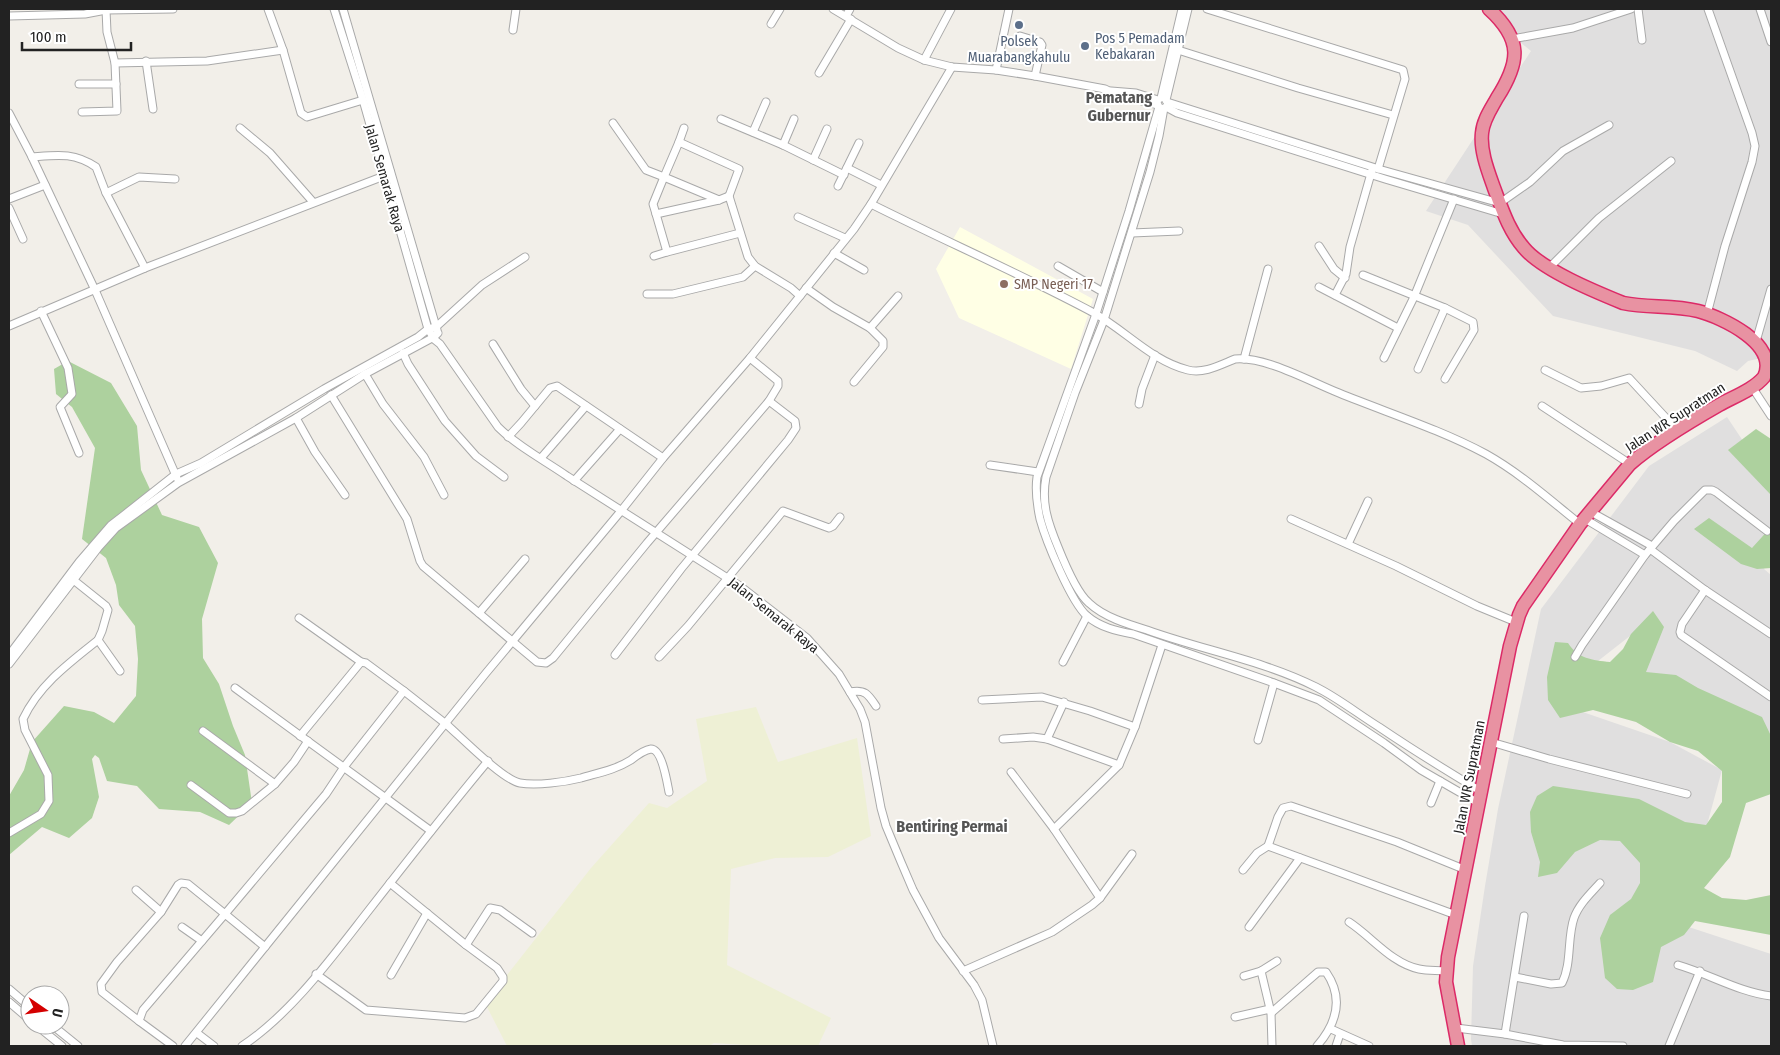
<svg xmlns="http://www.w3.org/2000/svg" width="1780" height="1055" viewBox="0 0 1780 1055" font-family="'Fira Sans Condensed',sans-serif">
  <rect width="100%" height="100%" fill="#f2efe9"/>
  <!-- residential -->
  <g fill="#e0dfdf">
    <path d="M1480,9H1771V38L1768,39L1771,49V356L1748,361L1737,371L1695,351L1553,316L1468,225L1426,211L1531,51Z"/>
    <path d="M1727,417L1771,483V557L1764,569L1771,575V745L1645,672L1635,632L1598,661L1574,709L1670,742L1722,770L1707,825L1643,912L1771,954V1046H1472L1471,1039L1473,966L1485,886L1498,809L1541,609L1649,466Z"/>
  </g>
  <!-- education -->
  <path fill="#ffffe5" d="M960,227L1093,299L1071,369L959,318L936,269Z"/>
  <!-- farmland -->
  <path fill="#eef0d5" d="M756,707L778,762L857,738L871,836L828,857L775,858L731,869L727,965L831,1018L818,1046H760L714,1043L709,1046H507L485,1003L591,868L649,803L667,808L707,781L696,719Z"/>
  <!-- forest -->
  <g fill="#add19e">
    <path d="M68,361L111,383L137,426L141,470L162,515L199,527L218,563L202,619L203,658L219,684L233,726L245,755L252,803L229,825L200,812L159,809L137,786L107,781L99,758L95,755L92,759L99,797L92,818L69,838L42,827L9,855V796L24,770L32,742L64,706L94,712L114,723L136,696L138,659L135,626L119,605L116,585L106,558L82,539L95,448L72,407L56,394L54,369Z"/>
    <path d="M1756,429L1771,439V495L1728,450Z"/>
    <path d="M1709,518L1752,548L1771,527V568L1757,569L1741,564L1694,529Z"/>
    <path d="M1653,611L1664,627L1646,672L1676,675L1698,688L1762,717L1771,736V794L1746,803L1730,857L1704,888L1722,898L1746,900L1771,895V935L1695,921L1684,935L1661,947L1653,982L1633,990L1617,989L1605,978L1600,938L1610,915L1631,899L1640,883V863L1620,841L1600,840L1575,852L1557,873L1538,877L1540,862L1531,832L1530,812L1537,796L1553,786L1639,799L1685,822L1706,825L1722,802V771L1698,751L1670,742L1636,722L1593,710L1560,718L1548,700L1547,677L1555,642L1568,643C1578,659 1592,660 1610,662L1623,649L1631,634Z"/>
  </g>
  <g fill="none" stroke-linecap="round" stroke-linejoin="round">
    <defs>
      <g id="street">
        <path d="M268,9L283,50L301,113L307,117L363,100"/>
        <path d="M334,9L363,100L428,329L435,340L440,344L498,427C517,446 544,460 567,476L740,586L807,638L839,674L860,709L865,722L881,808L886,826L901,862L913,890L939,938L974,985L982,1000L993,1046"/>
        <path d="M343,9L437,330"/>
        <path d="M833,9L898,48L924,60L952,67L996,70L1035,76L1105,89L1117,95L1158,105"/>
        <path d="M1207,9L1403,70L1405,79L1378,169"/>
        <path d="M1638,9L1642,40"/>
        <path d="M1760,9L1771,42"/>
        <path d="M9,16L85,14L106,10L173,9"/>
        <path d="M846,16L850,9"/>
        <path d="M771,24L780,9"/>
        <path d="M513,30L516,9"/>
        <path d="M1020,36L1040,42L1042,45L1035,76"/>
        <path d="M1512,39L1573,28L1631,9"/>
        <path d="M1178,50L1298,88L1393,115"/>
        <path d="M924,60L951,9"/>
        <path d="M146,61L153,109"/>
        <path d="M115,63L207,61L283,50"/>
        <path d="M996,70L1009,9"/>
        <path d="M819,73L851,19"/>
        <path d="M79,84H116"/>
        <path d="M1111,91L1136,93L1158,100"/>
        <path d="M1161,98L1182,9"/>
        <path d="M1166,100L1188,9"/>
        <path d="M1167,102L1382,170L1500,203L1530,182L1563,151L1609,125"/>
        <path d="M1159,107L1129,211L1096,314L1037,477C1035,491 1037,505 1040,519C1046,541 1071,602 1087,616C1100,627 1116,631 1133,634L1274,683L1319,700L1384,743L1421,770L1480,804"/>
        <path d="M1166,107L1177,113L1385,179L1503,214"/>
        <path d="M1164,108L1159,136L1150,172L1104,320L1075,393L1046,477C1041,503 1048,523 1058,547C1064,562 1077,593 1089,603C1104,617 1127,624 1147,630C1202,650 1262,660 1316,687C1338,698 1358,714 1379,727C1413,750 1447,771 1482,792"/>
        <path d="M82,112L117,111L115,63L107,32L106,10"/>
        <path d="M9,113L32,157L95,290L177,478"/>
        <path d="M721,119L783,145L844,175"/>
        <path d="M613,123L646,170L664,177L653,204L656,214"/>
        <path d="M240,128L270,153L313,202"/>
        <path d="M753,132L766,102"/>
        <path d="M679,142L684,128"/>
        <path d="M783,145L794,119"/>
        <path d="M32,157C57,155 74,152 96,167L106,193L145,268"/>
        <path d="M813,160L827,129"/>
        <path d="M847,168L881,185"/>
        <path d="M838,186L859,143"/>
        <path d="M106,193L139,177L175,179"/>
        <path d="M729,196L719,200L656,214L667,252L740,233"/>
        <path d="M9,199L45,185"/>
        <path d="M719,200L664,177L679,142L739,169L729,196L748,257L755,266L791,288L800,296"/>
        <path d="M871,204C945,241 1021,274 1094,313C1126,331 1152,361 1188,370C1204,374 1220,365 1235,359C1265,356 1311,382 1339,393C1388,413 1439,429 1486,454C1520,473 1550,500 1580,524"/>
        <path d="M9,208L23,239"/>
        <path d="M798,217L845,238"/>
        <path d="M1132,233L1179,231"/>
        <path d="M1319,246L1334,269L1345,278"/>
        <path d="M834,253L864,270"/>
        <path d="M654,256L667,252"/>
        <path d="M1058,266L1103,292"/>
        <path d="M1549,268L1599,218L1671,161"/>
        <path d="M1363,275L1445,308L1473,322L1474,330L1445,379"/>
        <path d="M1319,287L1398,328"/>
        <path d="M806,288L833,307L870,328L883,341V347L854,382"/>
        <path d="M647,294H673L743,277L755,266"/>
        <path d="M1335,295L1346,274L1350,247L1372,170"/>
        <path d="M41,311L68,368L72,394L60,407L79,453"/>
        <path d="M1707,314L1725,246L1752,162L1755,146L1752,133L1708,9"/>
        <path d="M9,326L145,268L384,176L390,171"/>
        <path d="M870,328L898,296"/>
        <path d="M1757,338L1771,289"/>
        <path d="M493,344L521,389L535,406"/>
        <path d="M403,353L408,364L445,421L476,456L504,477"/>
        <path d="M1384,358L1414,297L1454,199"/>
        <path d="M1244,359L1268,269"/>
        <path d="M1418,369L1445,308"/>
        <path d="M1545,370L1581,388L1601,386L1629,378L1678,431"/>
        <path d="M365,374L383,404L424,457L444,495"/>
        <path d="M1752,387L1771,416"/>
        <path d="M331,395L407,519L420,561L423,566L537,662L546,663L553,658L647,543L769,401L778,386V381L750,358"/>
        <path d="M1139,404L1142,389L1155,355"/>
        <path d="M1542,406L1630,464"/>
        <path d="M296,418L315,452L345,495"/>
        <path d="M508,437L521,423L550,388L557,386L663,458"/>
        <path d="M541,458L586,406"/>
        <path d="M990,465L1038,472"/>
        <path d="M574,481L620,429"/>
        <path d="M1591,512L1652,546"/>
        <path d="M1291,519L1396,566L1477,606L1516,622"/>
        <path d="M1585,519L1645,555"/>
        <path d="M1348,544L1368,501"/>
        <path d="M1650,549L1705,590L1771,634"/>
        <path d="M71,578L106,606L108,610L102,631L98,640L120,671"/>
        <path d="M1705,590L1682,624L1680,632L1681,635L1771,697"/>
        <path d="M479,613L525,559"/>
        <path d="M9,655L79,562L111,525L124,515L176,474L201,463L324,389L418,337L428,329L436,327L482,285L525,257"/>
        <path d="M615,655L681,569L788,440L796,428L795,421L769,401"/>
        <path d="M659,657L688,626L783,511L829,528L833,526L840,517"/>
        <path d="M1575,657L1582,645L1645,555L1674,521L1705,490H1712L1716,492L1767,531"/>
        <path d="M1063,662L1087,616"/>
        <path d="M9,664L98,548L116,528L178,483L296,418L365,374L434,337L438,333"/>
        <path d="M235,688L431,831"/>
        <path d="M404,691C418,702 432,713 446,724C461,737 503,780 520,783C536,786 565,782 581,778C598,773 615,770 631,760C636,756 644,750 651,749C662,749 667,782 669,792"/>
        <path d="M850,692C865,689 868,694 876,706"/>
        <path d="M982,700L1042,697L1090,711L1135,727"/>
        <path d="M203,731L275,784"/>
        <path d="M300,736L361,662"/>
        <path d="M1003,739L1033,737L1047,739L1119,765"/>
        <path d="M1047,739L1064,702"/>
        <path d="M1258,740L1274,683"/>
        <path d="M1491,742L1549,759L1687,794"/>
        <path d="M1011,772L1054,829L1100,898"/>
        <path d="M191,785L229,813H236L242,811L275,784L294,762L308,741"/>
        <path d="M1431,803L1440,781"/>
        <path d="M1054,829L1119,765L1135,727L1162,645"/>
        <path d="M9,833L41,814L49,801L48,775L25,730L23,719C39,685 69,663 98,640"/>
        <path d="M1268,846L1278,817L1283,808L1291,806L1397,842L1466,870"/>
        <path d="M1243,870L1257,853L1268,846L1456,915"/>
        <path d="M136,890L161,912"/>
        <path d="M1349,922C1372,937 1391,963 1419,969C1428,971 1437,970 1446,971"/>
        <path d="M182,927L202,941"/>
        <path d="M1249,927L1300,858"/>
        <path d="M466,945L490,908L500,910L532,933"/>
        <path d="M1678,965C1709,974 1739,992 1771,996"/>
        <path d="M963,971L1052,932L1092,905L1100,898L1132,854"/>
        <path d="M1261,971L1271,1013L1318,972H1326C1344,998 1337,1023 1317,1046"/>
        <path d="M316,974L366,1010L465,1018L476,1014L503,981V977L497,968L466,945L390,883"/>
        <path d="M391,975L427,913"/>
        <path d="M1244,976L1261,971L1277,961"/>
        <path d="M1515,977L1551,984L1562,983C1572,963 1567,938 1574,918C1579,904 1591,893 1600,883"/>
        <path d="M9,989L30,1007"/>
        <path d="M9,1002L30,1020"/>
        <path d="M1271,1013L1272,1046"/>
        <path d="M1235,1017L1270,1009"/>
        <path d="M139,1021L102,992L101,984L117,962L161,912L178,885L181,883L188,884L225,914L326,794L344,767L404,691L366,663L361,662L299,618"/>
        <path d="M36,1025L62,1046"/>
        <path d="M52,1025L78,1046"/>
        <path d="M1456,1028L1505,1034L1563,1045L1623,1046"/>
        <path d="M1331,1029L1369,1046"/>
        <path d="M197,1033L214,1046"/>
        <path d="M1505,1034L1524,916"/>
        <path d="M173,1046L139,1021L143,1010L225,914L265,947"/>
        <path d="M185,1046L486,673L621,511L663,458L750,358L854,229L871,204L952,67"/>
        <path d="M242,1046C291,1014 333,956 369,910C408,860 447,810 488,761"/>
        <path d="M1336,1046L1340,1034"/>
        <path d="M1669,1046L1700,971"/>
      </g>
      <path id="highway" d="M1458,1046L1446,982L1448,957L1510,646L1519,615L1523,606L1580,524L1630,464C1654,443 1691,421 1719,405C1733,397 1753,390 1764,377C1780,344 1721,317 1698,311C1673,305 1648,308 1623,303C1596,292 1542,270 1524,248C1509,231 1502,209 1494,188C1488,171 1480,151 1482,133C1483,120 1491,109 1497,98C1520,62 1523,40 1489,9"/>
    </defs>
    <!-- street casing -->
    <use href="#street" stroke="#a9a9a9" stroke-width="9"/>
    <!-- highway casing -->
    <use href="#highway" stroke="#dc2a67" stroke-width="15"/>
    <!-- street -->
    <use href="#street" stroke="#fff" stroke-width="7"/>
    <!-- highway -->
    <use href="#highway" stroke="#e892a2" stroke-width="12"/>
  </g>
  <!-- markers -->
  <g fill="#5c6f8a" stroke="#fff" stroke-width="2">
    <circle cx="1019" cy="25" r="5"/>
    <circle cx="1085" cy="46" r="5"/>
  </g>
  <circle fill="#8d6e63" stroke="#fff" stroke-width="2" cx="1004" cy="284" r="5"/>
  <g text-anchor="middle" stroke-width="4" stroke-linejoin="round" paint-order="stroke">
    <!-- service labels -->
    <g font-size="14" fill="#4e5e75" stroke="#fff" text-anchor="start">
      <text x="1095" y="43">Pos 5 Pemadam<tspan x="1095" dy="16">Kebakaran</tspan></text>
      <text x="1019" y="46" text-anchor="middle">Polsek<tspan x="1019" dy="16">Muarabangkahulu</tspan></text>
    </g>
    <!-- street labels -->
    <g font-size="14" fill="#222" stroke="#fff">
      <text transform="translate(385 178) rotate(74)" y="5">Jalan Semarak Raya</text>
      <text transform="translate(1675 417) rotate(-33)" y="5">Jalan WR Supratman</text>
      <text transform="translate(774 615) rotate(39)" y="5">Jalan Semarak Raya</text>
      <text transform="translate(1469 777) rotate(-79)" y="5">Jalan WR Supratman</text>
    </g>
    <!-- education labels -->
    <g font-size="14" fill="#785e54" stroke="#fff" text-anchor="start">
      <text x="1014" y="289">SMP Negeri 17</text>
    </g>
    <!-- quarter labels -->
    <g font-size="16" font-weight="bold" fill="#555" stroke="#fff">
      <text x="1119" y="103">Pematang<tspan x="1119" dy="18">Gubernur</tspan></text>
      <text x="952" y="832">Bentiring Permai</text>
    </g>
  </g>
  <!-- border -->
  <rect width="1780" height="1055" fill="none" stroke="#222222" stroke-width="20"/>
  <!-- north arrow -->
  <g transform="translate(45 1010) rotate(103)"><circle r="24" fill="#ffffff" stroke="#a7a7a7"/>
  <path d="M0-4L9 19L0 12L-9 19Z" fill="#d40000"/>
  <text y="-8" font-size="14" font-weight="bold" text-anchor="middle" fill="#222222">U</text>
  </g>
  <!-- scale -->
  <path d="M22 42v8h109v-8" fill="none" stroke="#222222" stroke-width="2.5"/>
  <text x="30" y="42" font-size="15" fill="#222222" stroke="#ffffff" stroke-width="4" paint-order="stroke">100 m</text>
</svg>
